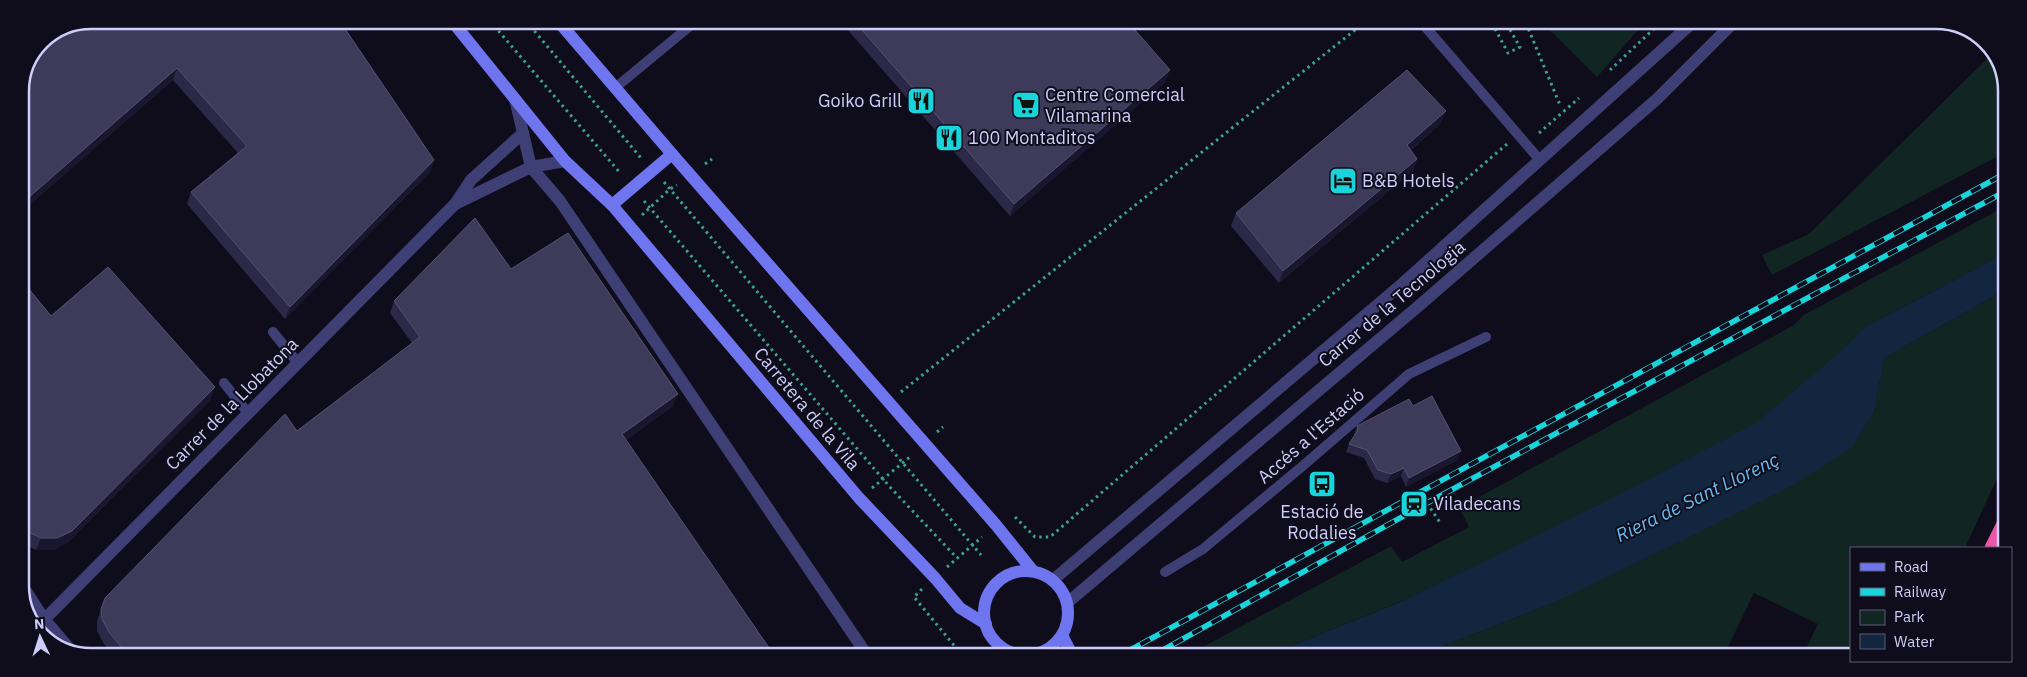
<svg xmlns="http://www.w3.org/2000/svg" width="2027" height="677" viewBox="0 0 2027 677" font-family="'IBM Plex Sans',sans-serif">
  <rect width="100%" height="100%" fill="#0f0d1b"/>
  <!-- green -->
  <g fill="#112522">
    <path d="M1543,23H1644L1597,77Z"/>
    <path d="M1994,52L2007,86L2006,152L1772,275L1762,255L1809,234Z"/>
    <path d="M2006,206V253L1865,327L1783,424L1577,530L1296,644L1273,656H1186L1391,546L1402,562L1469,527L1459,508L1794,325L1804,315Z"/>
    <path d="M2005,290L2004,463L1965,548H1851V657H1802L1818,624L1754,593L1723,657L1417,656L1553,603L1874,412L1884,358Z"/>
  </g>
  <!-- water -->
  <path fill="#12273f" d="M2006,253L2005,290L1884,358L1874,412L1852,447L1795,484L1691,536L1553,603L1417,656H1273L1296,644L1403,601L1613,498L1756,423L1847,346L1865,327Z"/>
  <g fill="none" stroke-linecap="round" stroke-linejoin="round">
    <!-- path -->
    <g stroke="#3aa193" stroke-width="3" stroke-dasharray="2.5 4" stroke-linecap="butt">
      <path d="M490,21L621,174"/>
      <path d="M526,21L641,158"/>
      <path d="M1492,23L1508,53L1520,47L1506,23"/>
      <path d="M1526,23L1560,105"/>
      <path d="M1610,70L1660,23"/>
      <path d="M1539,133L1579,98"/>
      <path d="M705,164L712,159"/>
      <path d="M664,182L981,555"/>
      <path d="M644,201L889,486L957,558"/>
      <path d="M642,215L670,189L677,185"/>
      <path d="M901,392L1365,22"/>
      <path d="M937,432L943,427"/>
      <path d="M872,488L911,456"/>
      <path d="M1427,503L1441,524"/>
      <path d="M1015,517L1035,537H1050L1507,144"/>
      <path d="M947,567L982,537"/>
      <path d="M922,589L914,597L962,655"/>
    </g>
    <!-- lane -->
    <g stroke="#3d3f75" stroke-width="10">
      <path d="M1422,23L1539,159"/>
      <path d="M615,88L696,21"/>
      <path d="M273,332L298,363"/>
      <path d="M224,383L248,413"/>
      <path d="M1165,572L1203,549L1305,464L1409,374L1486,337"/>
    </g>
    <!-- street -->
    <g stroke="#3d3f75" stroke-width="12">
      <path d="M515,99L531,167L560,201L867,655"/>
      <path d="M455,204L531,167L565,161"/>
      <path d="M1053,580L1402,284L1692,23"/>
      <path d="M20,582L44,619L73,653"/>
      <path d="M1067,603L1421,304L1657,99L1733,23"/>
      <path d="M35,629L455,204L471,180L523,133"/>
      <path d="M1749,657L1751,653"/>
    </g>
    <!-- secondary -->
    <g stroke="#6f75ef" stroke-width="12">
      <path d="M452,21L565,161L612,205L859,498L935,578L960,608L986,624"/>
      <path d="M558,21L672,154L996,525L1033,571"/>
      <path d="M612,205L672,154"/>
      <circle cx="1026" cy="613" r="42"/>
      <path d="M1062,635L1072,655"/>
    </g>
    <!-- highway -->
    <path stroke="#ec56a9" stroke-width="15" d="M1992,548L2004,524"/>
    <defs>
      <g id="rail">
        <path d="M1121,655L2006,173"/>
        <path d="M1154,655L1427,503L2006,191"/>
      </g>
    </defs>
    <!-- rail casing -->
    <use href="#rail" stroke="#19d4da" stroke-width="5.5"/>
    <!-- rail -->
    <use href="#rail" stroke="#0f0d1b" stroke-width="4" stroke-dasharray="11" stroke-linecap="butt"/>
  </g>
  <!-- wall -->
  <g fill="#2c2847">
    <path d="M91,20L434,160L430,172L285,319L187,204L191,192L238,153L173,80L20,213V86Z"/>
    <path d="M840,21L1128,22L1165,82L1010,216Z"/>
    <path d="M1441,123L1411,150L1417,159L1413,171L1279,283L1231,226L1236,213Z"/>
    <path d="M511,269L673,406L626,440L774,655L112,653L104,644L97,631V621L105,598L297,431L412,343L390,313L394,301Z"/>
    <path d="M20,278L51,316L211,399L67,543L53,550H36L20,542Z"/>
    <path d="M1413,406L1458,460L1406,487L1401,476L1387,483L1375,479L1364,458L1346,452L1349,444L1354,436V435L1357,426Z"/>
  </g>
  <!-- shaded-wall -->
  <g fill="#19162e">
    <path d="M177,68L173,80L20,213V205Z"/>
    <path d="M1170,70L1165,82L1010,216L1014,204Z"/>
    <path d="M1446,111L1441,123L1402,157L1407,145Z"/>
    <path d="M1417,159L1413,171L1279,283L1283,271Z"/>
    <path d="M434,160L430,172L285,319L290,307Z"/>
    <path d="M215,387L211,399L67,543L53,550H36L41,538Z"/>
    <path d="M678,394L673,406L617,446L622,434Z"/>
    <path d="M1461,451L1458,460L1406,487L1409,478Z"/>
    <path d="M1404,468L1401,476L1387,483L1391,474Z"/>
  </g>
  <!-- building -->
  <g fill="#3e3a5a" stroke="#545173">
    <path d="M91,20H339L434,160L290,307L191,192L247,146L177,68L20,205V86L41,41Z"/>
    <path d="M855,22H1128L1170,70L1014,204Z"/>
    <path d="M1407,70L1446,111L1407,145L1417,159L1283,271L1236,213Z"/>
    <path d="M475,218L511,269L568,233L678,394L622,434L774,655L126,653L109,632L102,619L101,609L105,598L285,414L297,431L420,337L394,301Z"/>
    <path d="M108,267L215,387L72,531L57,538H41L20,528V278L51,316Z"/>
    <path d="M1432,396L1461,451L1409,478L1404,468L1391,474L1378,470L1367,450L1349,444L1358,430L1357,426L1409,399L1413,406Z"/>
  </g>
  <!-- icons -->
  <defs>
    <symbol id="restaurant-square" viewBox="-11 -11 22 22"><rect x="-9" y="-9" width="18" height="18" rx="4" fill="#19d4da" stroke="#0f0d1b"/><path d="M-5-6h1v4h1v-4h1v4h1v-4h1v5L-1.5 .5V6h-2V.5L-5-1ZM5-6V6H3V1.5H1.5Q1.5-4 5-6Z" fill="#111"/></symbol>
    <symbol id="supermarket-square" viewBox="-11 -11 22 22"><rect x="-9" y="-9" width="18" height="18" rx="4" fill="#19d4da" stroke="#0f0d1b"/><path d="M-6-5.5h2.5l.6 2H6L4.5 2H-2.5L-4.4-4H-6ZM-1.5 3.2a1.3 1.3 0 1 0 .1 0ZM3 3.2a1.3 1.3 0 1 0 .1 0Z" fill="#111"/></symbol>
    <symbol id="hotel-square" viewBox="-11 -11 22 22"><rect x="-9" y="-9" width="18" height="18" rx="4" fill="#19d4da" stroke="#0f0d1b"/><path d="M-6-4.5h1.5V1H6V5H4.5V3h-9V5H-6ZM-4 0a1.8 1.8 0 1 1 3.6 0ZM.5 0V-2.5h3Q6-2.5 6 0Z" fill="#111"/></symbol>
    <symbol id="bus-square" viewBox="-11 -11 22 22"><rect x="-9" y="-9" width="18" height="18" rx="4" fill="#19d4da" stroke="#0f0d1b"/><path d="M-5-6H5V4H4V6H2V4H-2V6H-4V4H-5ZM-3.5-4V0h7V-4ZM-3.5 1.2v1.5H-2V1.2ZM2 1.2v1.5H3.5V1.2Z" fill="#111"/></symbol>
    <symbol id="station-square" viewBox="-11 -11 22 22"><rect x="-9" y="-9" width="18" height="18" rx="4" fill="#19d4da" stroke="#0f0d1b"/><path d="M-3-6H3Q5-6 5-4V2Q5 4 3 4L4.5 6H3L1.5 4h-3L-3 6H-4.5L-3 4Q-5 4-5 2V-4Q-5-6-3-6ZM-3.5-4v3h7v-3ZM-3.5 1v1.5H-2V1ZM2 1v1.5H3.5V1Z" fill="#111"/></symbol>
  </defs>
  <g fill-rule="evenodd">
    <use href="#restaurant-square" x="905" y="85" width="32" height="32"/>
    <use href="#supermarket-square" x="1010" y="89" width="32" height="32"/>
    <use href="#restaurant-square" x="933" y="122" width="32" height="32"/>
    <use href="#hotel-square" x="1327" y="165" width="32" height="32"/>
    <use href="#bus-square" x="1306" y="468" width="32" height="32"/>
    <use href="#station-square" x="1398" y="488" width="32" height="32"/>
  </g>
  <g text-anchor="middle" stroke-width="4" stroke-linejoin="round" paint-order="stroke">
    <!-- poi labels -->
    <g font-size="18" fill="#cfcdf9" stroke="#0f0d1b" text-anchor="start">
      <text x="1045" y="101">Centre Comercial<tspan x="1045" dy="21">Vilamarina</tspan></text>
      <text x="902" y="107" text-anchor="end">Goiko Grill</text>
      <text x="968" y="144">100 Montaditos</text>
      <text x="1362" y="187">B&amp;B Hotels</text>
      <text x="1433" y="510">Viladecans</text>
      <text x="1322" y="518" text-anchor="middle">Estació de<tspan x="1322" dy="21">Rodalies</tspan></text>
    </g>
    <!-- street labels -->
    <g font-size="18" fill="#cfcdf9" stroke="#0f0d1b">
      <text transform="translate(1392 304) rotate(-40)" y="6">Carrer de la Tecnologia</text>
      <text transform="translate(232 404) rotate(-45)" y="6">Carrer de la Llobatona</text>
      <text transform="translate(807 409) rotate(50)" y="6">Carretera de la Vila</text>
      <text transform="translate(1311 436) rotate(-41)" y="6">Accés a l'Estació</text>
    </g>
    <!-- water labels -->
    <g font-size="19" font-style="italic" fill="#67b9ee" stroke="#0f0d1b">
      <text transform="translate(1697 497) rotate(-26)" y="7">Riera de Sant Llorenç</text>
    </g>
  </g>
  <!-- crop -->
  <path d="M0 0H2027V677H0ZM91 29H1936A62 62 0 0 1 1998 91V586A62 62 0 0 1 1936 648H91A62 62 0 0 1 29 586V91A62 62 0 0 1 91 29Z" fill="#0f0d1b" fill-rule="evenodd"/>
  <path fill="none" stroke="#cfcdf9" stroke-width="2.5" d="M91 29H1936A62 62 0 0 1 1998 91V586A62 62 0 0 1 1936 648H91A62 62 0 0 1 29 586V91A62 62 0 0 1 91 29Z"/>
  <!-- legend -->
  <rect x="1850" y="547" width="162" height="115" fill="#0f0d1b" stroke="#5c5a74"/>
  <rect x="1860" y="563" width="25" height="8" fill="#6f75ef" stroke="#5c5a74"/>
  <text x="1894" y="572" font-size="15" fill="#cfcdf9">Road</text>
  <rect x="1860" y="588" width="25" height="8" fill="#19d4da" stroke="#5c5a74"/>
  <text x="1894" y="597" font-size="15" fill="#cfcdf9">Railway</text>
  <rect x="1860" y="610" width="25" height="15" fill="#112522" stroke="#5c5a74"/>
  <text x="1894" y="622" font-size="15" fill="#cfcdf9">Park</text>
  <rect x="1860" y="634" width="25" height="15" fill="#12273f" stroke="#5c5a74"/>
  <text x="1894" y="647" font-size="15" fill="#cfcdf9">Water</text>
  <!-- north arrow -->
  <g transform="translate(40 637) rotate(356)" stroke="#0f0d1b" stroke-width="4" paint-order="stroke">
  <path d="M0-4L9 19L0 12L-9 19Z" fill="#cfcdf9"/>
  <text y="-8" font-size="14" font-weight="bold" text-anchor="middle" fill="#cfcdf9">N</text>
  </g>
</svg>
